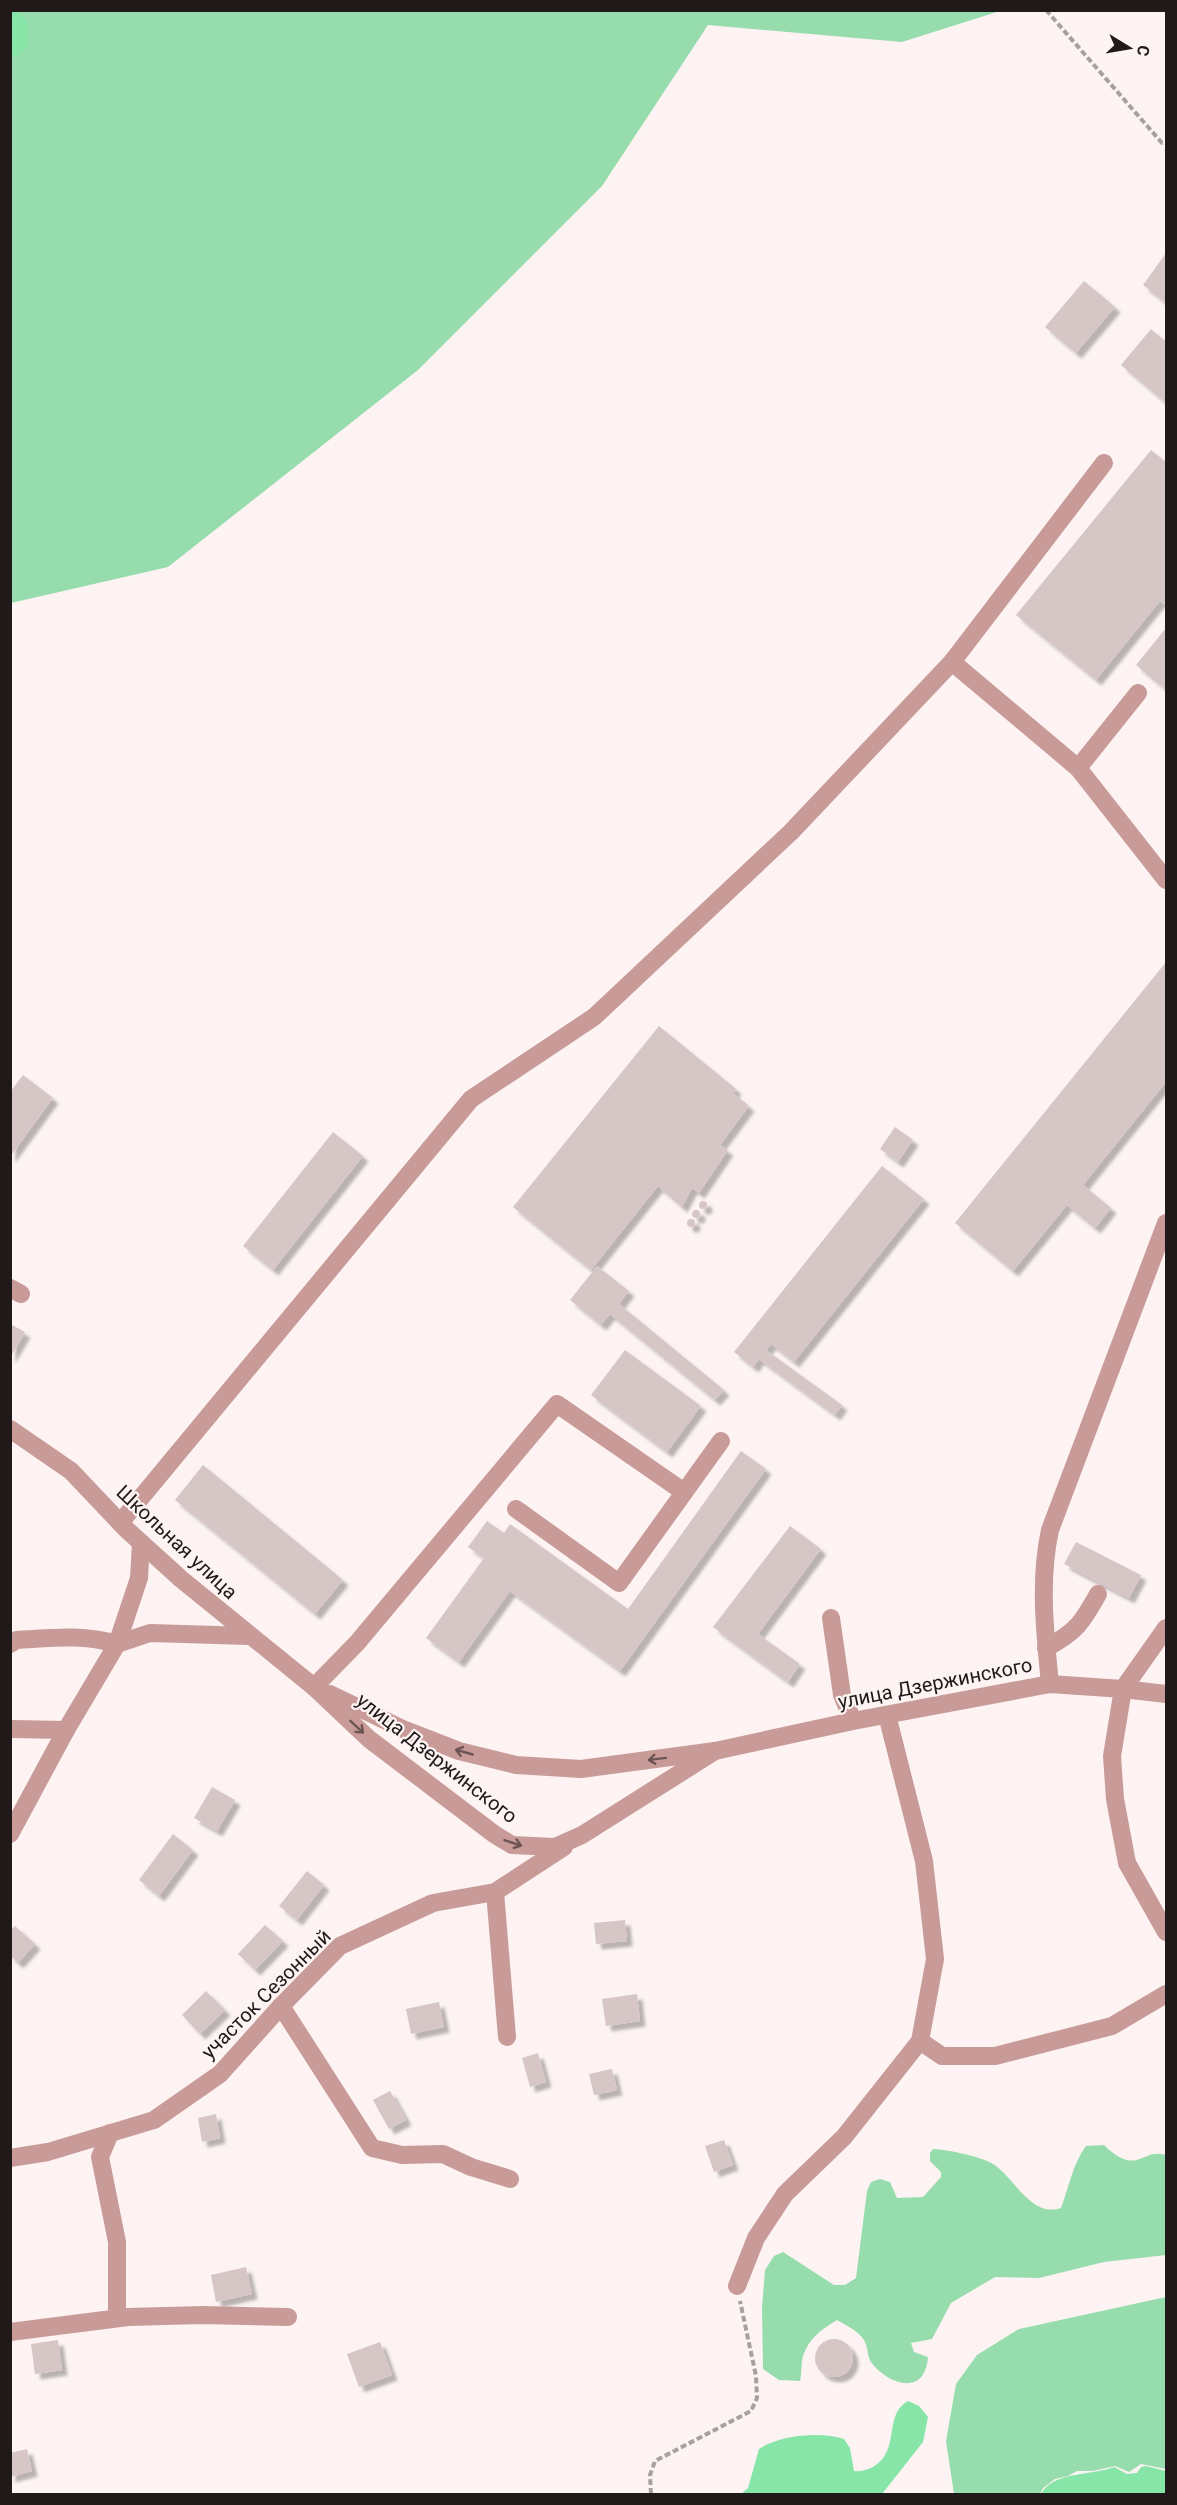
<svg xmlns="http://www.w3.org/2000/svg" width="1177" height="2505" viewBox="0 0 1177 2505" font-family="Roboto,sans-serif">
  <defs>
    <filter id="shadow"><feDropShadow dx="5.5" dy="5.5" stdDeviation="1.5" flood-color="#0004"/></filter>
  </defs>
  <rect width="100%" height="100%" fill="#fdf3f3"/>
  <!-- green -->
  <g fill="#97dcad">
    <path d="M10,11L11,10L1000,11L902,42L708,25L602,186L418,370L168,567L11,603Z"/>
    <path d="M1104,2145C1138,2178 1141,2147 1166,2155V2255L1104,2262L1039,2278L995,2277L951,2303L932,2339L911,2343L914,2352L928,2357C925,2397 888,2385 871,2362C867,2356 868,2346 864,2340C858,2331 846,2325 837,2320C822,2329 809,2338 803,2356C801,2363 802,2373 800,2381L779,2380L763,2369L762,2308L765,2270L774,2256L783,2252L834,2285H845L856,2278L867,2191L871,2182L880,2179L890,2182L897,2198L923,2197L941,2177V2172L930,2161V2153L933,2149C949,2150 980,2156 993,2164C1015,2178 1031,2218 1061,2208C1069,2187 1073,2163 1086,2146Z"/>
    <path d="M1166,2297V2469L1141,2464L1129,2472L1115,2466L1093,2471H1077L1068,2476L1055,2479L1043,2488L1040,2494H954L946,2441L956,2384L977,2355L1019,2329Z"/>
  </g>
  <!-- water -->
  <g fill="#87e5a8">
    <path d="M908,2401L919,2406L928,2417L923,2442L882,2494H741L748,2488L759,2449C779,2435 821,2431 844,2439L850,2448L854,2471C861,2472 866,2470 873,2467C901,2451 883,2414 908,2401Z"/>
    <path d="M1146,2466L1166,2471V2494H1041C1053,2471 1092,2476 1114,2467L1127,2474L1137,2473L1141,2467Z"/>
  </g>
  <g fill="none" stroke-linecap="round" stroke-linejoin="round">
    <!-- river -->
    <path stroke="#87e5a8" stroke-width="36" d="M10,29V39"/>
  </g>
  <!-- building -->
  <g fill="#d6c6c5" filter="url(#shadow)">
    <path d="M1166,253V303L1143,285Z"/>
    <path d="M1084,281L1115,307L1076,353L1045,327Z"/>
    <path d="M1151,329L1166,342V403L1121,365Z"/>
    <path d="M1151,450L1166,462V606L1160,601L1096,680L1016,615Z"/>
    <path d="M1166,628V687L1165,689L1136,665Z"/>
    <path d="M1166,962V1082L1083,1185L1111,1208L1095,1228L1067,1205L1013,1271L955,1223Z"/>
    <path d="M659,1026L736,1089L733,1093L749,1106L720,1145L728,1150L699,1193L692,1188L682,1207L658,1186L591,1270L513,1207Z"/>
    <path d="M23,1075L53,1098L10,1157V1092Z"/>
    <path d="M895,1127L913,1140L898,1162L880,1149Z"/>
    <path d="M333,1132L363,1156L273,1270L243,1246Z"/>
    <path d="M882,1166L924,1199L794,1362L771,1344L766,1350L842,1405L835,1415L759,1359L753,1367L734,1352Z"/>
    <circle cx="703" cy="1205" r="4"/>
    <circle cx="696" cy="1214" r="4"/>
    <circle cx="691" cy="1223" r="4"/>
    <path d="M597,1266L629,1291L619,1304L724,1390L715,1400L610,1314L601,1325L570,1300Z"/>
    <path d="M10,1324L25,1332L10,1358Z"/>
    <path d="M625,1350L701,1406L667,1452L591,1395Z"/>
    <path d="M741,1451L766,1469L620,1671L510,1591L459,1662L426,1638L484,1558L468,1547L487,1521L504,1533L510,1524L628,1609Z"/>
    <path d="M203,1465L343,1580L315,1614L175,1500Z"/>
    <path d="M790,1526L821,1549L758,1634L800,1664L788,1682L713,1627Z"/>
    <path d="M1076,1542L1141,1575L1129,1598L1064,1564Z"/>
    <path d="M212,1787L235,1800L217,1831L194,1818Z"/>
    <path d="M173,1834L193,1850L159,1896L139,1880Z"/>
    <path d="M307,1871L324,1885L297,1920L279,1906Z"/>
    <path d="M625,1920L627,1941L596,1944L594,1923Z"/>
    <path d="M265,1925L283,1941L255,1970L238,1954Z"/>
    <path d="M15,1926L35,1944L18,1963L10,1956V1931Z"/>
    <path d="M206,1991L225,2010L200,2034L182,2015Z"/>
    <path d="M637,1994L640,2021L606,2026L602,1999Z"/>
    <path d="M439,2002L444,2027L411,2034L406,2009Z"/>
    <path d="M538,2053L546,2082L530,2087L522,2058Z"/>
    <path d="M612,2069L617,2090L594,2095L589,2074Z"/>
    <path d="M390,2091L406,2120L389,2129L373,2100Z"/>
    <path d="M216,2114L220,2138L202,2142L198,2118Z"/>
    <path d="M724,2140L733,2165L714,2172L705,2146Z"/>
    <path d="M246,2267L252,2294L216,2302L211,2275Z"/>
    <circle cx="834" cy="2358" r="19"/>
    <path d="M58,2340L62,2370L35,2374L31,2344Z"/>
    <path d="M380,2342L392,2375L359,2387L347,2354Z"/>
    <path d="M27,2449L32,2471L10,2477V2453Z"/>
  </g>
  <g fill="none" stroke-linecap="round" stroke-linejoin="round">
    <!-- path -->
    <g stroke="#a8a0a0" stroke-width="4" stroke-dasharray="6 3" stroke-linecap="butt">
      <path d="M1046,10L1162,143H1166"/>
      <path d="M651,2494L650,2475L655,2461L751,2411L757,2398L756,2376L740,2301"/>
    </g>
    <!-- minor -->
    <g stroke="#c99b98" stroke-width="18">
      <path d="M1104,463L952,662L1078,768L1166,880"/>
      <path d="M1078,768L1138,693"/>
      <path d="M10,1288L21,1294"/>
      <path d="M10,1429L71,1471L126,1529L181,1579L314,1687L369,1739L494,1834L512,1845L555,1847L582,1835L715,1751"/>
      <path d="M516,1509L619,1583L721,1441"/>
      <path d="M120,1523L471,1099L594,1017L791,832L952,662"/>
      <path d="M831,1618L842,1695L853,1721"/>
      <path d="M1166,1628L1123,1689L1112,1756L1115,1799L1127,1863L1166,1932"/>
      <path d="M10,1644L17,1640C53,1638 81,1634 117,1644L139,1578L141,1543"/>
      <path d="M1046,1648C1076,1632 1082,1623 1098,1594"/>
      <path d="M1050,1684C1045,1633 1039,1580 1050,1530L1166,1223"/>
      <path d="M314,1687L357,1643L557,1404L684,1492"/>
      <path d="M330,1694L405,1730L459,1751L516,1765L581,1769L715,1751L853,1721L1050,1684L1123,1689L1166,1694"/>
      <path d="M10,1729L66,1730"/>
      <path d="M10,1834L66,1730L117,1644L150,1633L249,1636"/>
      <path d="M495,1892L507,2037"/>
      <path d="M281,2006L372,2148L402,2155L443,2154L471,2167L510,2179"/>
      <path d="M920,2041L942,2056H995L1112,2026L1166,1994"/>
      <path d="M110,2133L100,2157L117,2242V2318"/>
      <path d="M10,2158L48,2152L154,2120L220,2074L281,2006L340,1946L433,1903L495,1892L564,1847"/>
      <path d="M737,2286L756,2238L785,2194L844,2137L920,2041L935,1959L924,1861L887,1715"/>
      <path d="M10,2332L128,2317L202,2315L288,2317"/>
    </g>
  </g>
  <!-- one-way arrows -->
  <defs><path id="oneway-shaft" d="M-6 0H5M1.5-3L5.5 0L1.5 3" fill="none" stroke-width="1.6" stroke-linecap="round" stroke-linejoin="round" transform="scale(1.5)"/></defs>
  <g stroke="#6b5452">
    <use href="#oneway-shaft" transform="translate(357 1727) rotate(43)"/>
    <use href="#oneway-shaft" transform="translate(464 1752) rotate(-164)"/>
    <use href="#oneway-shaft" transform="translate(657 1759) rotate(173)"/>
    <use href="#oneway-shaft" transform="translate(513 1843) rotate(18)"/>
  </g>
  <g text-anchor="middle" stroke-width="4.5" stroke-linejoin="round" paint-order="stroke">
    <!-- street labels -->
    <g font-size="20" fill="#1f1a19" stroke="#fdf3f3">
      <text transform="translate(177 1542) rotate(43)" y="7">Школьная улица</text>
      <text transform="translate(935 1683) rotate(-11)" y="7">улица Дзержинского</text>
      <text transform="translate(437 1758) rotate(38)" y="7">улица Дзержинского</text>
      <text transform="translate(266 1994) rotate(-45)" y="7">участок Сезонный</text>
    </g>
  </g>
  <!-- border -->
  <rect width="1177" height="2505" fill="none" stroke="#1f1a19" stroke-width="24"/>
  <!-- north arrow -->
  <g transform="translate(1129 48) rotate(101)" stroke="#fdf3f3" stroke-width="4.5" paint-order="stroke">
  <path d="M0-4.5L10 22L0 15L-10 22Z" fill="#1f1a19"/>
  <text y="-9" font-size="16" font-weight="bold" text-anchor="middle" fill="#1f1a19">С</text>
  </g>
</svg>
